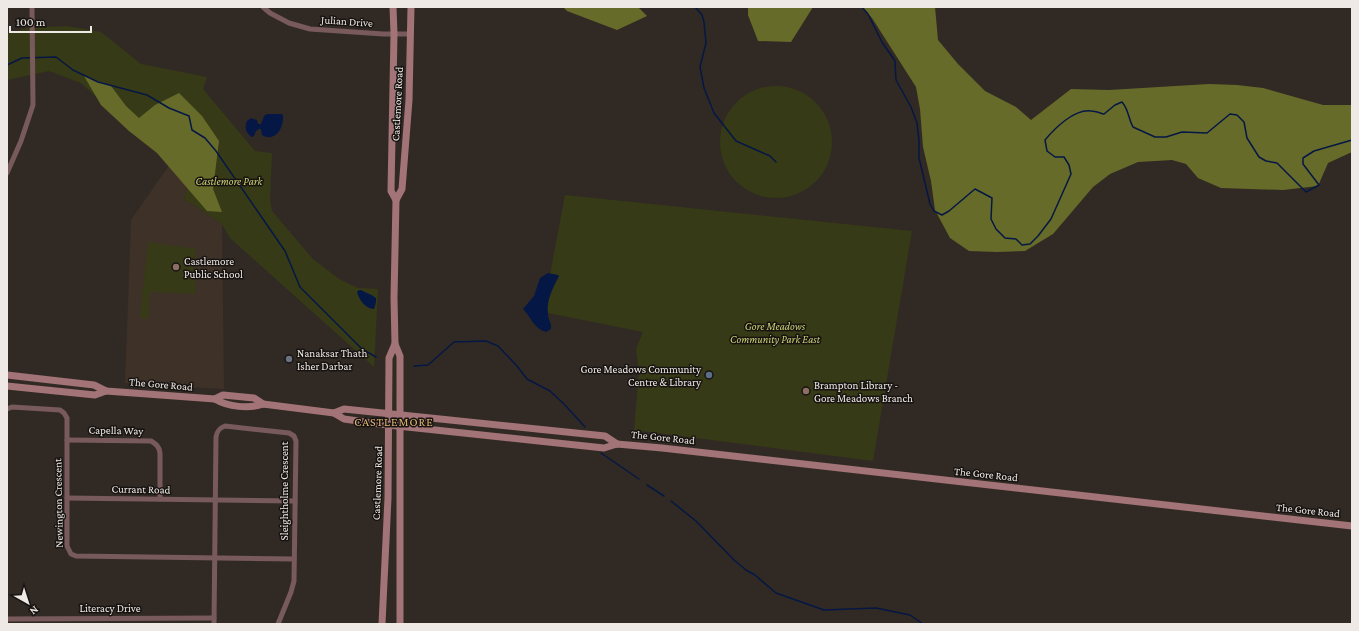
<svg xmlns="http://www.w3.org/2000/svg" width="1359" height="631" viewBox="0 0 1359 631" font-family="'Crimson Pro',serif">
  <rect width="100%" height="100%" fill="#312a24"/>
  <!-- built -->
  <path fill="#3e3127" d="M170,164L188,184L184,199L222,224L224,389L125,383L131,220Z"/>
  <!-- green -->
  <g fill="#373a16">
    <path d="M67,26L101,32L141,64L207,77L203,89L255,151L272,153L270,200L272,211L313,259L339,279L358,288L378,289L374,367L230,238L222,224L184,199L188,184L170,164L81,83L49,71L7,80V34L27,28Z"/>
    <circle cx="776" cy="142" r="56"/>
    <path d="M565,195L912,231L873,461L634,430L639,372L636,349L643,332L543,312Z"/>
    <path d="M148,242L196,249L193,276L196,284L195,294L150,292L148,319L140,318Z"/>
  </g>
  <!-- forest -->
  <g fill="#676b2a">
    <path d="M563,7H635L639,8L647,16L617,30L567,11Z"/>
    <path d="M748,7H813L791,42L758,41L748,15Z"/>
    <path d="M862,7H935L938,40L958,64L985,91L1016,107L1031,120L1071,89L1109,90L1209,84L1237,85L1263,88L1323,105H1352V152L1328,163L1318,186L1283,190L1221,188L1198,178L1186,164L1172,160L1138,162L1110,174L1093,187L1053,234L1025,251L997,252L969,251L950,238L935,210L931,181L923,147L920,109L916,87L872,18Z"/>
    <path d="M84,76L111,86L126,106L139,118L155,105L179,93L202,116L219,141L213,189L222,212L207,211L157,153L129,131L101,105Z"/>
  </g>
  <!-- water -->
  <g fill="#051744">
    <path d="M267,114H281L283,115C284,127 276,143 262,135L261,129H259L256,131L254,136L252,137C246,133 244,128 247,121L251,118L257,120L258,124H261L264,116Z"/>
    <path d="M548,273L558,275L559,276C553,288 546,300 548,314C548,321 552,322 551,329L546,332C534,329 531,317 523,309L534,296L540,278Z"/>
    <path d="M359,290H361C366,293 371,294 376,298V302L374,309C366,309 359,300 357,292Z"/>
  </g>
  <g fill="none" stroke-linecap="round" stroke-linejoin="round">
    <!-- stream -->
    <g stroke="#051744" stroke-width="1.5">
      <path d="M695,7L702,15L704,22L706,43L700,67L704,88L714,113L736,141L770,156L776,162"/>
      <path d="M862,7L868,14L882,42L895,61L896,80L911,107L917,123L919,141V158L930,204L934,211L942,215L949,211L975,189L992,198L991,219L996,229L1005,238L1016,239L1022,245L1030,244L1038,236L1051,219L1071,174L1069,165L1064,157H1055L1047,151L1045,140C1055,128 1074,109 1091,111C1095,111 1100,113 1104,114L1115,105L1122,102C1129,110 1128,118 1133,127L1155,137H1166L1182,132L1207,133L1230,114L1237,115L1244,122L1247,138L1259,157L1266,161L1277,163L1306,192L1319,185L1303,164V158L1314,151L1352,140"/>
      <path d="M7,65L22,58L56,57L73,70L98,82L147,95L169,108L189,116L192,130L205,138L216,151L285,251L300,287L362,349L376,357"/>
      <path d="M414,366L428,365L454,342L486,341L498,346L517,366L527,379L550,391L565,405L585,427"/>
      <path d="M601,453L639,479"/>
      <path d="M647,485L664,496"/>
      <path d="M671,501L696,521L734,560L746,570L755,575L776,593L824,610L876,608L910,615L923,624"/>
    </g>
    <!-- street -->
    <g stroke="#785a5c" stroke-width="5">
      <path d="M263,7L270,13L289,23L310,29L383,34H410"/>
      <path d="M7,173L21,141L33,105L32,7"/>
      <path d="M7,409L12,407L60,410L64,413L67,418V546L71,554L76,556L294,559"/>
      <path d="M67,440L151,441C156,444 159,446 160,453V499"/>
      <path d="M67,498L295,501"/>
      <path d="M7,619L214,618"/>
      <path d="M214,624L216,437C217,431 219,428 225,426L289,433L294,436L296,441L294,581L291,592L278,624"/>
    </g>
    <!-- secondary -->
    <g stroke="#a27377" stroke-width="7">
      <path d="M393,7L394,34L391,191L396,200"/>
      <path d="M7,375L94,385L106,391L215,399C228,407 249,409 263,404L334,413L344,419L379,424L604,448L617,444L662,448L1352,526"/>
      <path d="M7,386L95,395L106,391"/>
      <path d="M215,399L223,395L254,398L263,404"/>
      <path d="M334,413L344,409L605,436L617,444"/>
      <path d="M382,624L388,498L389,358L395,344"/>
      <path d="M400,624V356L395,344L394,298L396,200L402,189L409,100L411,7"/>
    </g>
  </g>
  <!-- markers -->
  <g fill="#8d6e63" stroke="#171311" stroke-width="1.5">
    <circle cx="176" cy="267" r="4"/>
    <circle cx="806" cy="391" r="4"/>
  </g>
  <circle fill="#6b7280" stroke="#171311" stroke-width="1.5" cx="289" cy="359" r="4"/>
  <circle fill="#5c6f8a" stroke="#171311" stroke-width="1.5" cx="709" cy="375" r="4"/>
  <g text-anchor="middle" stroke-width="3" stroke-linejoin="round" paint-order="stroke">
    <!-- street labels -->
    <g font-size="11" fill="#eee9e5" stroke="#171311">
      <text transform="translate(347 21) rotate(4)" y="4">Julian Drive</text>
      <text transform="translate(397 104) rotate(-87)" y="4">Castlemore Road</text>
      <text transform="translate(161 384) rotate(5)" y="4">The Gore Road</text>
      <text transform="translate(116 430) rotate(1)" y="4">Capella Way</text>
      <text transform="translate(663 437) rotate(6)" y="4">The Gore Road</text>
      <text transform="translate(986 474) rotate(6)" y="4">The Gore Road</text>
      <text transform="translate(377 483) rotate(-88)" y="4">Castlemore Road</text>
      <text transform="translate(141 489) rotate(1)" y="4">Currant Road</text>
      <text transform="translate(284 491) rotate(-90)" y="4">Sleightholme Crescent</text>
      <text transform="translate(58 503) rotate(-91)" y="4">Newington Crescent</text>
      <text transform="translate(1308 510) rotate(6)" y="4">The Gore Road</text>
      <text x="110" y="612">Literacy Drive</text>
    </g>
    <!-- park labels -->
    <g font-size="11" font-style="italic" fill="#cbd275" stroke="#171311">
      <text x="229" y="185">Castlemore Park</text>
      <text x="775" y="330">Gore Meadows<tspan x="775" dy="13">Community Park East</tspan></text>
    </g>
    <!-- poi labels -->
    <g font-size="11" fill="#eee9e5" stroke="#171311" text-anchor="start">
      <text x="184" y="265">Castlemore<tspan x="184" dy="13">Public School</tspan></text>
      <text x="297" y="357">Nanaksar Thath<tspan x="297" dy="13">Isher Darbar</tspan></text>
      <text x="701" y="373" text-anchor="end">Gore Meadows Community<tspan x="701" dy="13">Centre &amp; Library</tspan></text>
      <text x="814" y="389">Brampton Library -<tspan x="814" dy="13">Gore Meadows Branch</tspan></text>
    </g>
    <!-- neighbourhood labels -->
    <g font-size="12" letter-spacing="1" fill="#e1b772" stroke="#171311">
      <text x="394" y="426">CASTLEMORE</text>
    </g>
  </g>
  <!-- border -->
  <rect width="1359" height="631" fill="none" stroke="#eee9e5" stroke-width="16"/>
  <!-- north arrow -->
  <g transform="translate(28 603) rotate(141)" stroke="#171311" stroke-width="3" paint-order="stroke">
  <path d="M0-3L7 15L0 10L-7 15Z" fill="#eee9e5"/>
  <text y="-6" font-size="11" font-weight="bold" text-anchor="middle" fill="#eee9e5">N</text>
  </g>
  <!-- scale -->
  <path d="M10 26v6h81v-6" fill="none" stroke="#eee9e5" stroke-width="2"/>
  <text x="16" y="26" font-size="12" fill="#eee9e5" stroke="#171311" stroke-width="3" paint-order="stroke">100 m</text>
</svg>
